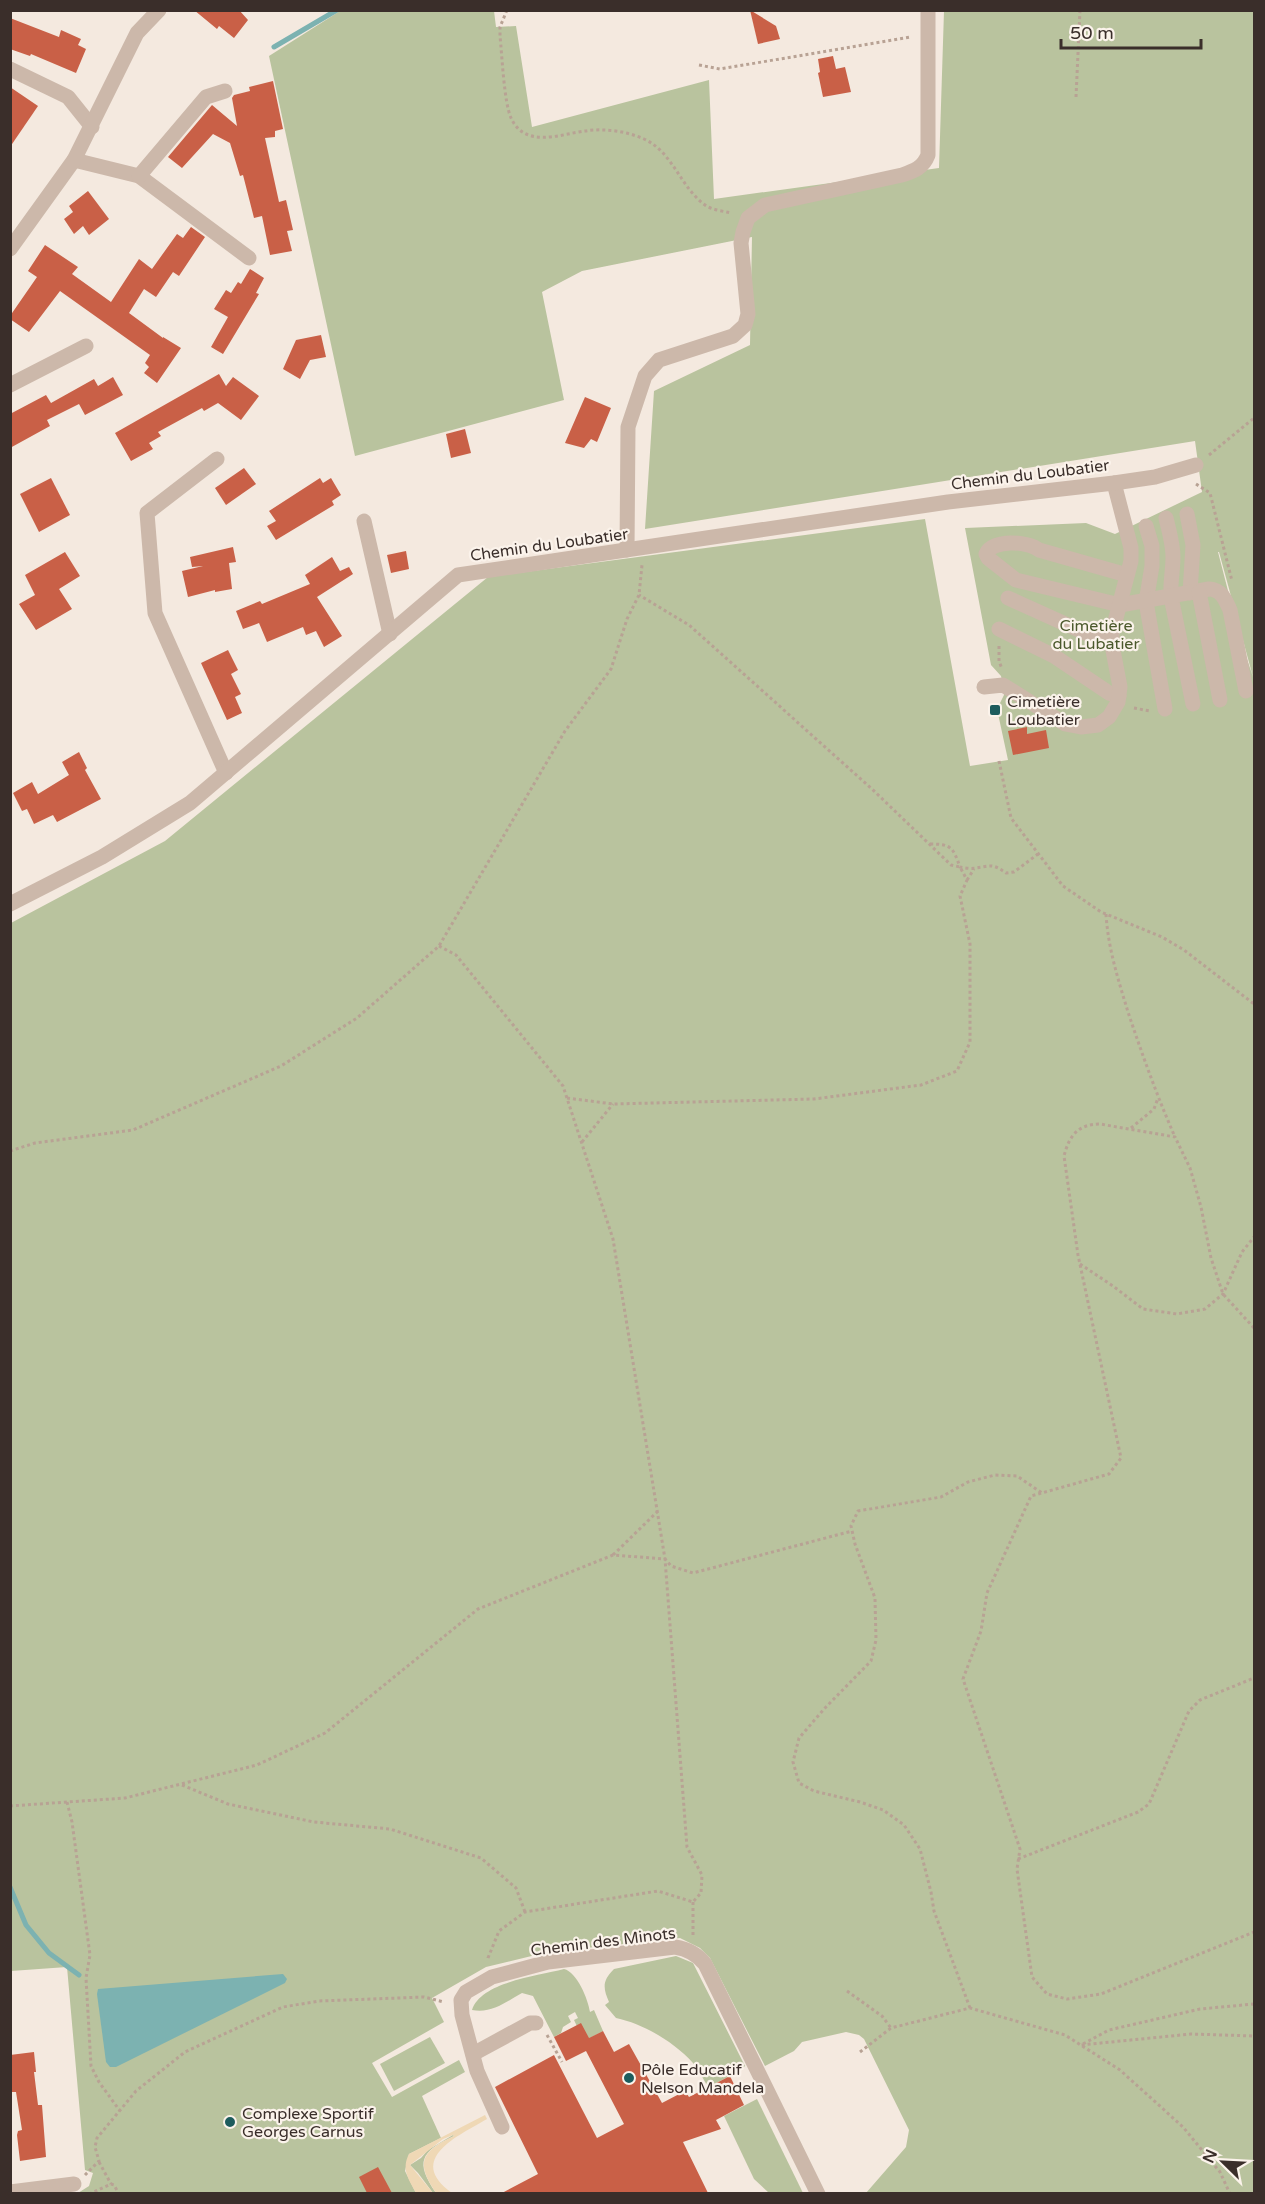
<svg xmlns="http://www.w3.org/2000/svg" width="1265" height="2204" viewBox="0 0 1265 2204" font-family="'Varela Round',sans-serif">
  <rect width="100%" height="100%" fill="#f4e9df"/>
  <!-- green -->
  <g fill="#b9c39e" fill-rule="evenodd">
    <path d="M340,11H494L496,27L516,26L532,127L709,80L714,199L939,168L944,11H1254V2193H866L906,2147L909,2130L864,2039L859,2035L846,2032L802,2042L794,2051L765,2066L710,1958L700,1948L680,1938L548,1952L486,1967L432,1998L444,2022L372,2063L392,2097L459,2060L465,2072L422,2096L441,2138L409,2154L405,2171L416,2193H78L89,2186L93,2173L85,2170L67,1967L11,1971V923L165,841L488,577L925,519L970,766L1008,760L997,709L1004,695L1003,685L1001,676L991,665L965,528L1086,523L1115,534L1202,492L1195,441L645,529L654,391L750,345L752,237L582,271L542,292L564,400L355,456L269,56ZM1218,552H1219L1253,677L1241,641Z"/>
    <path d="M676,1956L693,1963L745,2066L740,2071L708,2087C703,2079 699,2070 693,2063C674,2042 644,2024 616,2018L605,2005L609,2002C603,1988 602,1981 614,1969Z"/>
    <path d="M564,1969C577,1972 588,1999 590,2012L594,2010L603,2031L584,2041L574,2020L578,2018L575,2012L568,2016L571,2022L563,2027L561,2033L554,2037L533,1996L522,1993C506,2002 491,2014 472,2010C481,1982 537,1976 564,1969Z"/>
    <path d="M430,2037L445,2063L394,2091L380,2064Z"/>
    <path d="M757,2099L803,2193H769L754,2179L724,2116Z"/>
    <path d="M453,2135L454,2136C420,2152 415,2162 436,2193H433L418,2173L410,2165L421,2158L428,2150Z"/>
  </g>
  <!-- sand -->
  <path fill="#efd8b5" d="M485,2115L487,2119C458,2136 405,2159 452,2193H436C416,2163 420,2152 454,2136L453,2135L443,2139L410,2165L433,2193H416C409,2180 401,2169 409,2154Z"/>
  <!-- water -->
  <path fill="#7cb2b1" d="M283,1974L287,1979L285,1983L116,2067H110L106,2062L97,1994L98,1989Z"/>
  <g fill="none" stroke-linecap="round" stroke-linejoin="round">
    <!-- stream -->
    <g stroke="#7cb2b1" stroke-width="5">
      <path d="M274,47L337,10"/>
      <path d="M10,1887L26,1925L49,1953L79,1975"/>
    </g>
  </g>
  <!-- building -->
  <g fill="#c96047">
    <path d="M194,10H239L248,20L234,38L219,26L217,29Z"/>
    <path d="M750,10L776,26L780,39L758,44Z"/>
    <path d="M10,18L59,37L61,30L81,39L78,45L86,49L76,73L31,54L30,56L10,49Z"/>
    <path d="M833,56L836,69L845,67L851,92L823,97L818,73L820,72L818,59Z"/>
    <path d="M273,81L283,129L275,131V137L265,138L279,202L286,200L293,230L287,231L292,251L270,255L262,216L254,218L243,175L240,176L230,143L213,134L182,168L168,157L212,105L237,126L232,98L234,95L250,91L249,87Z"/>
    <path d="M10,87L38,106L10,147Z"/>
    <path d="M88,191L109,219L89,235L83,226L74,234L64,219L73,212L69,206Z"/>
    <path d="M191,227L205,237L179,276L173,272L156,297L144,289L129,313L163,338V337L181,348L157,383L144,373L149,367L145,363L150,355L60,291L29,332L10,319V316L37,277L28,271L45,245L78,267L72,274L111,302L139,259L152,269L177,234L183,238Z"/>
    <path d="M250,269L264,278L256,293L259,294L223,354L211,347L228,317L214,309L226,290L231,293L238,282L241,284Z"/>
    <path d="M321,335L326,357L310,360L300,379L283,369L296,340Z"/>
    <path d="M219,374L226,386L233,377L259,396L241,420L218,403L204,411L202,408L158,432L161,436L149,443L153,449L131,461L115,433Z"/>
    <path d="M113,377L123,395L85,415L79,404L47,420L50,426L10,448V414L46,395L51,403L94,379L98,386Z"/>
    <path d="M585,397L611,408L597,442L591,439L584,448L565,443Z"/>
    <path d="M465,429L471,453L451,458L446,434Z"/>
    <path d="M244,468L256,484L226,505L215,488Z"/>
    <path d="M51,478L70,515L39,532L20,494Z"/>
    <path d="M320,478L323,483L331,478L341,495L332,501L334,505L276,540L267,526L276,521L269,511Z"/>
    <path d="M233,547L236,562L229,563L232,589L215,592V590L188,597L182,571L203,566L192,567L190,557Z"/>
    <path d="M406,551L409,569L391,573L387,555Z"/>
    <path d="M65,552L80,576L59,589L72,609L36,630L19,604L35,595L25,575Z"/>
    <path d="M332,557L340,571L349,567L353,574L317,597L342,636L324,647L316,631L306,635L303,627L267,642L259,623L243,629L236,611L260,601L262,604L310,584L305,575Z"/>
    <path d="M228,650L238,670L231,674L241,694L235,697L242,713L227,720L201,663Z"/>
    <path d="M1027,727V734L1046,730L1049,748L1013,755L1008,731Z"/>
    <path d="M79,752L87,768L85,770L101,799L57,822L53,815L34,824L27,809L22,811L13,793L32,782L38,794L69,775L62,762Z"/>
    <path d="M581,2023L589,2038L603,2031L614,2052L629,2044L662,2103L685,2091L689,2097L730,2076L744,2105L716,2120L721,2129L683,2142L708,2193H502L538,2174L495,2087L554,2055L597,2138L624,2124L586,2051L566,2061L554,2037Z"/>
    <path d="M34,2052L36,2072H34L38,2105H42L46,2157L20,2161L17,2135L18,2131L22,2130L16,2092H10V2055Z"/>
    <path d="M378,2167L392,2193H367L359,2177Z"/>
  </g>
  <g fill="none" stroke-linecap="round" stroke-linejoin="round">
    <!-- path -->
    <g stroke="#b8a294" stroke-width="3" stroke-dasharray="3 3" stroke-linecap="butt">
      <path d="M507,10L500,27V36C502,55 504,102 511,118C525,149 561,134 585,131C604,128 626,131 644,139C673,152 680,187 705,205C712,210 723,211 731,213"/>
      <path d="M699,65L720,69L911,37"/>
      <path d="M1076,97L1080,10"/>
      <path d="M1209,455L1254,418"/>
      <path d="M1196,484L1210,493L1232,581"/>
      <path d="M999,646V661L1002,669"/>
      <path d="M1134,708L1150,711"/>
      <path d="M999,761L1011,818L1063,886L1101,912L1162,937L1184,950L1254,1004"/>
      <path d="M930,844C952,844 953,848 960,867C965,868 971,869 976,868C991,866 992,863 1006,873L1014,872L1038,854"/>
      <path d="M967,880L974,869"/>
      <path d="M1106,914C1108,948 1118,979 1128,1012C1142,1054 1157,1096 1175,1137"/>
      <path d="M439,946L456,955L563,1086L613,1239L665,1559L687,1847L702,1875L701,1893L693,1902L658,1891L525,1912L499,1931L488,1958V1961"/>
      <path d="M567,1098L613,1104L814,1099L921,1085L957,1071L970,1042V944L960,896L967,880L960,867L951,865L872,789L689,625L639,595"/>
      <path d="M1131,1128L1154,1109L1158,1098"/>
      <path d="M582,1142L613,1104"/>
      <path d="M10,1151L35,1143L133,1130L281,1066L357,1018L439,946L565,731L611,669L627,619L639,595L642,565"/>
      <path d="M1080,1264L1113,1286L1143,1309L1177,1314L1205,1309L1223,1294L1242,1252L1254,1237"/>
      <path d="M1254,1328L1223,1294L1211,1258L1201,1207L1190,1168L1175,1137L1100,1124C1078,1124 1069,1136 1064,1156L1078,1255L1121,1458L1109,1474L1031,1496L987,1593L981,1631L963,1679L1020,1849L1017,1869L1032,1977L1047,1994L1067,1999L1101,1994L1254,1932"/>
      <path d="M613,1555L657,1512"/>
      <path d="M182,1785L228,1804L314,1822L390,1829L481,1858L516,1888L525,1912"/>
      <path d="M67,1802L72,1822L90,1955L86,1978L91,2066L99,2082L120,2111"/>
      <path d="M10,1806L125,1798L257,1765L325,1733L478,1609L613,1555L665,1559L671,1566L693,1573L852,1531"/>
      <path d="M1018,1859L1138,1812L1149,1804L1189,1711L1200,1700L1254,1678"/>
      <path d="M693,1902V1936"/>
      <path d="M847,1991L882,2016L891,2028"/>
      <path d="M1254,2004L1200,2009L1109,2030L1081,2045L1191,2034L1254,2036"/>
      <path d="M970,2008L934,1911L931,1892L920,1849L904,1825L883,1810L860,1802L814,1791L799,1783L793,1762L799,1738L825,1708L871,1661L876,1640L875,1598L855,1544L851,1526L858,1511L941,1497L968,1482L995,1475L1017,1476L1042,1493"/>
      <path d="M547,2035L562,2062"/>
      <path d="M860,2052L891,2028L970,2008L1065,2035L1120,2070L1183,2127L1220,2172L1230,2194"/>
      <path d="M99,2162L111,2184"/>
      <path d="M85,2175L99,2161L95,2147L97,2138L136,2091L185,2052L283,2007L319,2001L424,1997L444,2002"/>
      <path d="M89,2194L111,2184L114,2185L119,2194"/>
    </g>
    <!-- minor -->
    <g stroke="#ccb8aa" stroke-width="15">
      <path d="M10,69L68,97L92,127"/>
      <path d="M74,160L139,176L249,258"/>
      <path d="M139,176L206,97L225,91"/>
      <path d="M10,249L74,160L137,33L159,10"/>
      <path d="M10,385L86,346"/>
      <path d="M217,459L147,513L155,613L226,773"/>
      <path d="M1187,514L1193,545L1190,593"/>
      <path d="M1166,518C1169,531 1173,544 1173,557C1173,571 1170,583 1171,597L1193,704"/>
      <path d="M364,521L390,634"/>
      <path d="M1146,526L1152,546V566L1146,602L1165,709"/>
      <path d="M627,550L628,427L645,376L659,360L733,336L745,325L748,314L741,243L743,232L748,218L765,205L902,175C914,171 923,168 928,155V10"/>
      <path d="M1127,575L1039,550C1028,541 992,539 986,554L988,558L1016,580L1120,605L1209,589C1222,590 1225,599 1230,610L1246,691"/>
      <path d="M1199,592L1220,700"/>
      <path d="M1008,598L1112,645"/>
      <path d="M999,629L1054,656L1109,693L1119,696"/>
      <path d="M984,687L1003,685L1065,724L1081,727L1098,725L1109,717L1118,702L1120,687L1112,645V633L1131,561V548L1114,483"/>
      <path d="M10,904L102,857L190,803L458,575L948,502L1114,483L1155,477L1196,465"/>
      <path d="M473,2054L530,2023H536"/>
      <path d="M502,2127L477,2071L462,2015L461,2000L466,1992L492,1977L548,1962L675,1947C688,1949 697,1954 705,1964L818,2194"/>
      <path d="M10,2192L74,2184"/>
    </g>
  </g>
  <!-- markers -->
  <g fill="#1d5c5d" stroke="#fbf3eb" stroke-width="2">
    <rect x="989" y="704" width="12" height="12" rx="3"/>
    <circle cx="629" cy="2078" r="6"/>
    <circle cx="230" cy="2122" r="6"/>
  </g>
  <g text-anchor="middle" stroke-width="4.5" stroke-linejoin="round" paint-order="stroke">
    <!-- street labels -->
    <g font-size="16" fill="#3a2e2a" stroke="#fbf3eb">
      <text transform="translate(1030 474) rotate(-7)" y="6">Chemin du Loubatier</text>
      <text transform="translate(549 544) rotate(-8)" y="6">Chemin du Loubatier</text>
      <text transform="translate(603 1941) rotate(-7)" y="6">Chemin des Minots</text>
    </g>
    <!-- park labels -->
    <g font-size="16" fill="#4b592c" stroke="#fbf3eb">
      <text x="1096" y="631">Cimetière<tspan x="1096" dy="18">du Lubatier</tspan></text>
    </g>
    <!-- poi labels -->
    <g font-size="16" fill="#3a2e2a" stroke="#fbf3eb" text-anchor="start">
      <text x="1007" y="707">Cimetière<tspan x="1007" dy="18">Loubatier</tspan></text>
      <text x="641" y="2075">Pôle Educatif<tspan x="641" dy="18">Nelson Mandela</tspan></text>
      <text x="242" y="2119">Complexe Sportif<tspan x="242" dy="18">Georges Carnus</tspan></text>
    </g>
  </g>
  <!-- border -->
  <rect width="1265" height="2204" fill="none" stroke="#3a2e2a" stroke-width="24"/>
  <!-- north arrow -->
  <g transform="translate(1223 2162) rotate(294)" stroke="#fbf3eb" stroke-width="4.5" paint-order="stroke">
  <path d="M0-4.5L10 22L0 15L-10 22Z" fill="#3a2e2a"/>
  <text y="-9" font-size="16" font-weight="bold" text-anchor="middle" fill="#3a2e2a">N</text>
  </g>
  <!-- scale -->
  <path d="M1061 39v9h140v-9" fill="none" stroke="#3a2e2a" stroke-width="3"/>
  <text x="1070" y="39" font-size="18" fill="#3a2e2a" stroke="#fbf3eb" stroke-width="4.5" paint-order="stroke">50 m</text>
</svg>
